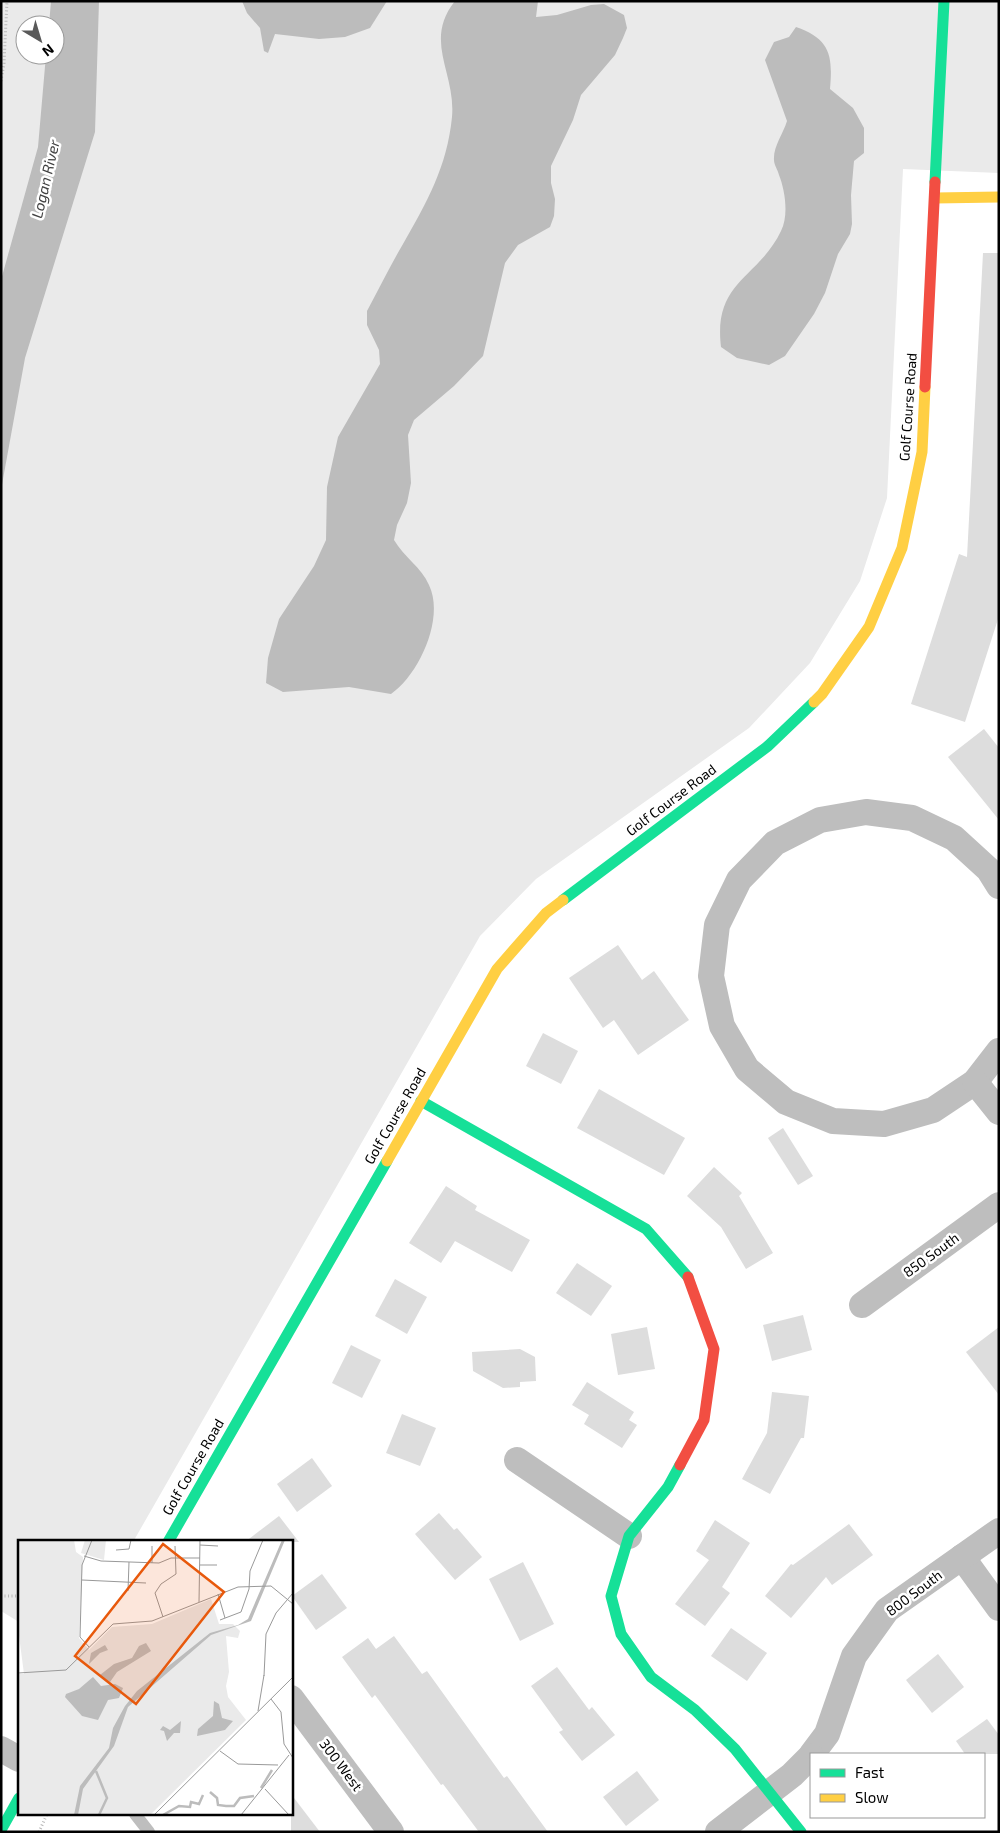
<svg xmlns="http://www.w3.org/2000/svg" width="1000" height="1833" viewBox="0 0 1000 1833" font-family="'Exo 2',sans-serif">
  <rect width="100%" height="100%" fill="#fff"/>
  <!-- green -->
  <path fill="#eaeaea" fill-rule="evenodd" d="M1,1H999V173L903,169L887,498L860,581L810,663L749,728L536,879L480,936L133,1542H19V1622L1,1611ZM25,25H55V55H25Z"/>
  <!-- water -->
  <g fill="#bcbcbc">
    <path d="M51,1H99L95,132L25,358L1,490V280L38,147L46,55H55V25H49Z"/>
    <path d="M242,1H387L370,28L345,37L319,39L275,34L268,53L264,51L260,28L247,13Z"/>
    <path d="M455,1H538L536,17L557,15L591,5L604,4L624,15L627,28L623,38L615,55L581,95L573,120L551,166V183L555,199L554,216L550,227L518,245L505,263L483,356L454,386L414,420L408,435L411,483L407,503L397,525L394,540C404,557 421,567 429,585C445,618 419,675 391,694L349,687L283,692L266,683L268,658L279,619L314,566L326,540L327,487L338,437L380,364L379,350L367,325V311C379,289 390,266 403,244C427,202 447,167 452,117C456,73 423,41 455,1Z"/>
    <path d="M796,27C830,39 833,55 830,89L853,108L864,128V153L854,161L851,195L852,224L850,234L838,254L825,293L814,314L785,356L769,365L737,358L721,347C713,281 758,279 781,231C789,215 785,190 779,175C778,170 774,165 774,160C773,147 783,134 787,121L765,60L774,42L789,37Z"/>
  </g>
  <!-- building -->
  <g fill="#ddd">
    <path d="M983,253H999V616L965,722L911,704L959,554L967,557Z"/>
    <path d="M984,729L999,748V820L948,757Z"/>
    <path d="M618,945L642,980L654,971L689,1020L638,1055L614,1020L603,1028L569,978Z"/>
    <path d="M543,1033L578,1051L561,1084L526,1066Z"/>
    <path d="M599,1089L685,1138L664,1175L577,1128Z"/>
    <path d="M783,1128L813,1176L798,1185L768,1138Z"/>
    <path d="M714,1167L742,1193L739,1196L773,1253L746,1269L721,1227L687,1196Z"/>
    <path d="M446,1186L477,1206L475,1210L530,1240L512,1272L455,1241L441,1263L409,1243Z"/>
    <path d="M577,1263L612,1286L591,1316L556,1293Z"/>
    <path d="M395,1279L427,1297L407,1334L375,1316Z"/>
    <path d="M803,1315L812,1350L772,1361L763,1325Z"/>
    <path d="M647,1327L655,1369L618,1375L611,1334Z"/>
    <path d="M999,1327V1395L966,1352Z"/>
    <path d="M351,1345L381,1360L362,1398L332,1383Z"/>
    <path d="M520,1349L535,1357L536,1381L520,1382V1387L503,1388L473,1371L472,1352Z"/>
    <path d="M587,1382L634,1412L629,1420L637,1425L622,1448L584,1424L589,1415L572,1405Z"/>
    <path d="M772,1392L809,1396L804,1438H801L770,1494L742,1479L767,1433Z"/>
    <path d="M402,1414L436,1428L420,1466L386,1453Z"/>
    <path d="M312,1458L332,1486L297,1512L277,1484Z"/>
    <path d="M439,1513L454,1530L457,1528L482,1557L455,1580L415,1534Z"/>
    <path d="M279,1516L299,1542H245Z"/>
    <path d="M715,1520L750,1543L722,1587L730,1593L705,1626L675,1604L709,1560L696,1551Z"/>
    <path d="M849,1524L873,1555L832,1585L826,1577L791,1618L765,1596L791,1564L793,1565Z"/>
    <path d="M523,1562L554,1624L520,1641L489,1579Z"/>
    <path d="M322,1574L347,1608L316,1630L292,1596Z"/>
    <path d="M731,1628L767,1653L747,1681L711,1656Z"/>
    <path d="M394,1636L422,1674L427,1671L504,1778L507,1776L548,1832H479L443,1784L441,1785L375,1695L372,1698L342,1657L368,1638L376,1649Z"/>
    <path d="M938,1654L964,1687L932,1713L906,1680Z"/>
    <path d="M557,1667L589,1710L592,1707L615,1735L582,1761L559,1732L563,1730L531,1686Z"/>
    <path d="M987,1719L999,1735V1754H965L956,1741Z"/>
    <path d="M637,1771L659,1800L626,1826L603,1797Z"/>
    <path d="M291,1794L320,1832H291Z"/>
  </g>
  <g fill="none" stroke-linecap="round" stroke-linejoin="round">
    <!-- path -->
    <g stroke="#b8b8b8" stroke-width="3" stroke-dasharray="1 2.5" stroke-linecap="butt">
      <path d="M1,81L4,63L7,1"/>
      <path d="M1,1596H19"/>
      <path d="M39,1832L47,1814"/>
    </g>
    <!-- lane -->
    <path stroke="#bebebe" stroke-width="12" d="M135,1814L149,1832"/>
    <!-- street -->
    <g stroke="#bebebe" stroke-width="26">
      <path d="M999,886L989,870L954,838L912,818L866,812L820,820L775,843L739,880L717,925L711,976L722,1026L747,1069L786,1102L833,1121L884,1124L933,1110L975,1082L999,1051"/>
      <path d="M975,1082L999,1112"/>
      <path d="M862,1305L999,1205"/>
      <path d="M517,1460L629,1536"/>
      <path d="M962,1557L999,1608"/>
      <path d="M291,1698L391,1832"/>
      <path d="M1,1749L19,1759"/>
      <path d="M812,1754L827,1734L854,1656L887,1610L999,1531"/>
      <path d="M718,1832L792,1775L811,1756"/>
    </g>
    <!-- fast -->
    <g stroke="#16e098" stroke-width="11">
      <path d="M935,182L944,1"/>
      <path d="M563,900L768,746L814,702"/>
      <path d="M421,1101L646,1229L688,1277"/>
      <path d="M680,1465L668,1487L629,1536L611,1596L621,1634L651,1677L695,1710L735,1749L801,1832"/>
      <path d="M168,1542L387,1161"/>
      <path d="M1,1830L19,1798"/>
    </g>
    <!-- slow -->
    <g stroke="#ffcf43" stroke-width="11">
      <path d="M935,198L999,197"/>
      <path d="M814,702L822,694L869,627L902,548L922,452L925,387"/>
      <path d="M387,1161L497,969L546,913L563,900"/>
    </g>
    <!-- jam -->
    <g stroke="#f24e42" stroke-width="11">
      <path d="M925,387L935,182"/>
      <path d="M680,1465L704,1420L714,1349L688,1277"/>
    </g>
  </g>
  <g text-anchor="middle" stroke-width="5" stroke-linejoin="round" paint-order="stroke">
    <!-- street labels -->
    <g font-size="14" fill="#000" stroke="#fff">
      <text transform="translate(908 407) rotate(-86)" y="5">Golf Course Road</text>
      <text transform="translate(671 800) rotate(-37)" y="5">Golf Course Road</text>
      <text transform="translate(395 1116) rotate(-60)" y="5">Golf Course Road</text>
      <text transform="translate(931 1255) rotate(-36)" y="5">850 South</text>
      <text transform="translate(193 1467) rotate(-60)" y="5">Golf Course Road</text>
      <text transform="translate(914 1593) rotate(-37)" y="5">800 South</text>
      <text transform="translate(341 1765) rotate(53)" y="5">300 West</text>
    </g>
    <!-- water labels -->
    <g font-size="15" font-style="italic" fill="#414141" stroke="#fff">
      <text transform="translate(46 179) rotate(-77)" y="5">Logan River</text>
    </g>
  </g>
  <!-- overview -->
  <g transform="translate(18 1540)">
    <rect width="275" height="275" fill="#fff"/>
    <path d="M0,0H56L58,12L65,17L61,98L71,110L94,87L134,84L193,59L201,84H215L222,91L220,98L208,96L211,132L208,146L210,157L228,180L132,275H0V134H6L0,88ZM67,0H88L86,20L63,13Z" fill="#eaeaea"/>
    <path d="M264,0H267L233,81L193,95L110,167L96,206L65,249L60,275H56L62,246L91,208L95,188L107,166L119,151L192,93L220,85L230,79ZM128,103L133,111L99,132L92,142L82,135L96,124L114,118L121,106ZM87,105L90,110L82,113L71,124L73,113ZM75,137L83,146L97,144L105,148L101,158L90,160L80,180L64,176L47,157L48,154L61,149ZM196,161L201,164L204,178L215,181L207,190L179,196L180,189L195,176ZM163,181L162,193H156L149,201L146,191L142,190L145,186L152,190Z" fill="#bcbcbc"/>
    <path fill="none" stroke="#bcbcbc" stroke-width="2.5" d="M78,231L89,258L81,275M243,248L254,230M192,252L199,258L200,265L208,266H216L222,258L236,256M145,275L161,266L172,267L173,262L181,264L185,255"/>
    <path fill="none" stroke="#999" stroke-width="1" d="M182,5L200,6M98,10L111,9L113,0M66,16L83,21L141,23L153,18H182M134,23V6M182,25H199M64,40L128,43M110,51L111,22M200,54L207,78M181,62L182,0M145,77L137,53L143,44L158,34L157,6M202,80L223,72L231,49L232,31L245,0M71,107L62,97L64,25L74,0M0,133L48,130L95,84L134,81L220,47L253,46L275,64M246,136L248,94L258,73L275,53M253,159L263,172L266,204L275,218M240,171L246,135M202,211L220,224L260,225M247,249L271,275M136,275L275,137M223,275L271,215"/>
    <path fill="#e8590c" fill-opacity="0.15" stroke="#e8590c" stroke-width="2.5" d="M145,4L206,52L118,164L57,116Z"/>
    <rect width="275" height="275" fill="none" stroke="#000" stroke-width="2.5"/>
  </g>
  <!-- border -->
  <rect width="1000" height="1833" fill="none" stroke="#000000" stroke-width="5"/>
  <!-- legend -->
  <rect x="810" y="1753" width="175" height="65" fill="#ffffff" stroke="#999999"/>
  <rect x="820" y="1769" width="25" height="8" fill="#16e098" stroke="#999999"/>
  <text x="855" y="1778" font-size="15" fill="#000000">Fast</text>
  <rect x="820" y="1794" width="25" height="8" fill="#ffcf43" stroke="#999999"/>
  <text x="855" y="1803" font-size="15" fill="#000000">Slow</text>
  <!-- north arrow -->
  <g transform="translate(40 40) rotate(142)"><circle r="24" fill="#ffffff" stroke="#999999"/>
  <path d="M0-4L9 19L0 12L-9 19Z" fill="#595959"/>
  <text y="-8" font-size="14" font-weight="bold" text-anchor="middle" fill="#000000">N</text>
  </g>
</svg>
